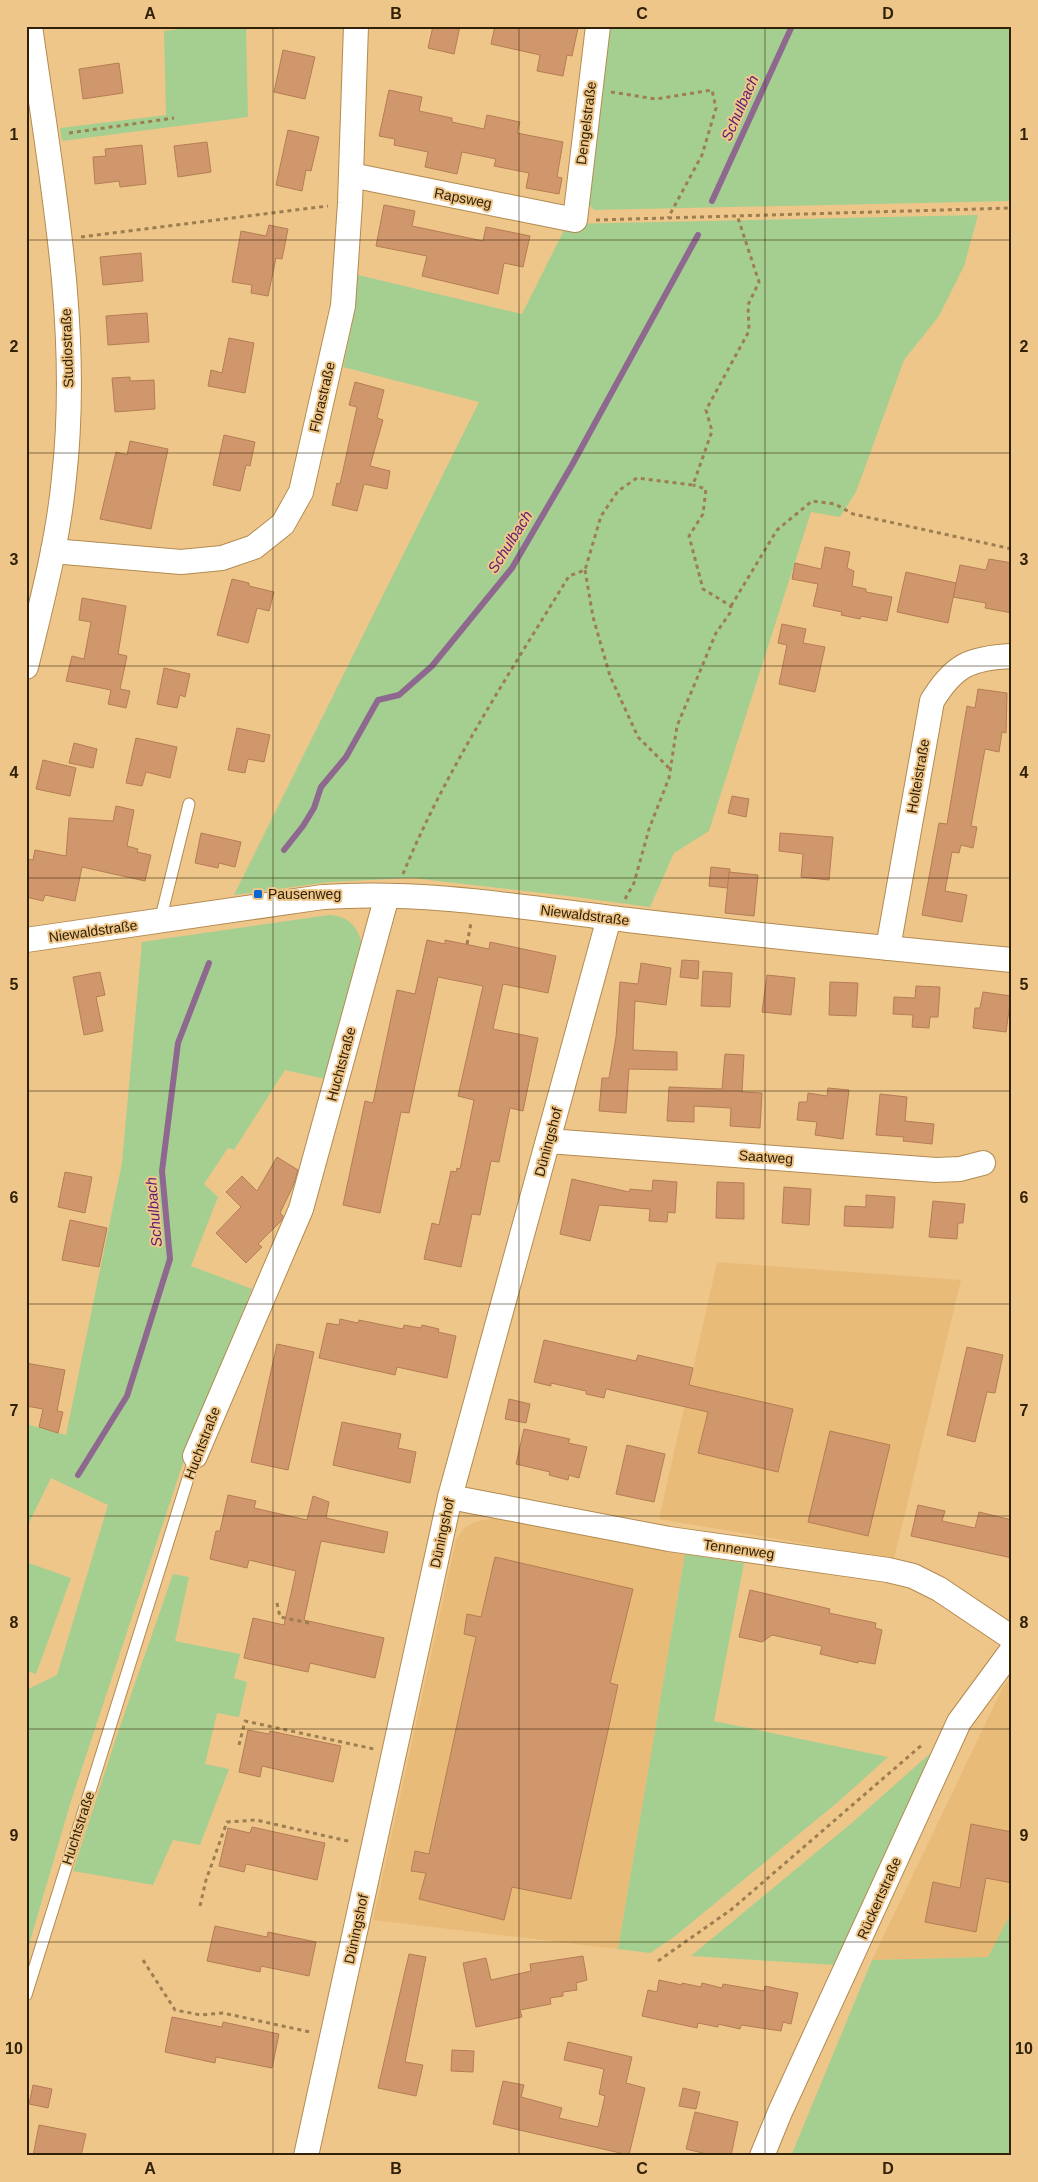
<svg xmlns="http://www.w3.org/2000/svg" width="1038" height="2182" viewBox="0 0 1038 2182" font-family="Arial,sans-serif">
  <rect width="100%" height="100%" fill="#efc68a"/>
  <!-- built -->
  <g fill="#e9bb78">
    <path d="M717,1262L961,1280L894,1559L659,1519Z"/>
    <path d="M493,1518L685,1554L618,1949L373,1920L456,1540L464,1528L475,1522Z"/>
    <path d="M1012,1676V1911L989,1957L872,1960L1003,1687Z"/>
  </g>
  <!-- green -->
  <g fill="#a4cf90">
    <path d="M203,26H246L248,117L62,141L60,128L166,115L164,31Z"/>
    <path d="M604,26H1012V201L594,210L583,198Z"/>
    <path d="M978,215L964,266L939,316L904,360L856,492L840,517L811,512L709,831L674,853L650,907L568,896L412,878L329,882L234,895L479,402L343,367L351,330L358,275L522,314L567,224Z"/>
    <path d="M329,915C348,916 357,926 362,943L325,1079L285,1070L234,1150L228,1148L204,1184L218,1197L191,1266L252,1289L188,1448L71,1801L26,1955V1690L57,1675L108,1505L51,1478L26,1529V1424L66,1435L122,1163L142,942Z"/>
    <path d="M685,1554L744,1563L714,1721L888,1757L838,1802L674,1937L650,1953L618,1949Z"/>
    <path d="M26,1562L71,1578L36,1674L26,1671Z"/>
    <path d="M173,1574L189,1577L175,1641L240,1654L234,1678L247,1682L239,1717L217,1713L205,1764L229,1769L200,1845L173,1840L153,1885L73,1871L116,1738Z"/>
    <path d="M942,1743L835,1965L691,1956L854,1821Z"/>
    <path d="M1012,1911V2156H791L872,1960L988,1957Z"/>
  </g>
  <g fill="none" stroke-linecap="round" stroke-linejoin="round">
    <!-- stream -->
    <g stroke="#8e688f" stroke-width="6">
      <path d="M712,201L792,26"/>
      <path d="M284,850L303,826L314,808L321,787L346,757L378,700L399,695L432,666L512,568L572,465L698,235"/>
      <path d="M78,1475L127,1396L170,1259L162,1171L178,1043L209,963"/>
    </g>
  </g>
  <!-- building -->
  <g fill="#d0966c" stroke="#b57d54">
    <path d="M433,26H460L454,54L428,48Z"/>
    <path d="M495,26H568L578,28L572,56L567,55L563,76L537,71L540,55L491,44Z"/>
    <path d="M283,50L315,57L305,99L274,92Z"/>
    <path d="M119,63L123,93L83,99L79,69Z"/>
    <path d="M389,90L422,97L419,111L452,118V122L484,129L487,115L520,122L517,133L563,142L557,177L562,178L559,194L526,188L529,173L494,166L496,159L462,152L457,174L425,167L428,152L394,145L395,139L379,136Z"/>
    <path d="M288,130L319,137L311,171L306,170L302,191L276,185Z"/>
    <path d="M207,142L211,172L178,177L174,146Z"/>
    <path d="M142,145L146,184L120,187L119,181L95,184L93,157L106,156L105,149Z"/>
    <path d="M384,205L415,211L412,226L483,241L486,227L530,236L523,267L504,263L498,294L422,276L427,256L376,246Z"/>
    <path d="M269,225L288,229L282,259L276,258L268,296L251,293L252,285L232,282L241,231L266,236Z"/>
    <path d="M141,253L143,281L103,285L100,257Z"/>
    <path d="M147,313L149,342L108,345L106,316Z"/>
    <path d="M229,338L254,343L245,393L208,386L211,370L222,373Z"/>
    <path d="M130,377V381L154,380L155,409L115,412L112,378Z"/>
    <path d="M355,382L384,390L377,418L383,420L370,466L390,471L387,489L364,484L357,511L332,505L337,483L340,484L357,407L349,405Z"/>
    <path d="M224,435L255,442L250,466L246,465L240,491L213,485Z"/>
    <path d="M130,441L168,449L151,529L100,519L116,452L127,455Z"/>
    <path d="M825,547L850,552L847,568L854,571L852,586L866,589V592L892,597L887,621L861,616L860,619L841,615L842,612L813,606L818,584L792,579L795,563L821,569Z"/>
    <path d="M989,559L1012,563V613L985,608L986,603L953,597L960,565L986,570Z"/>
    <path d="M906,572L956,583L948,623L897,612Z"/>
    <path d="M232,579L249,583V586L274,592L269,611L257,608L248,643L217,635Z"/>
    <path d="M82,598L126,606L118,654L127,656L120,689L130,691L126,708L108,704L111,690L66,681L72,656L84,659L91,622L79,620Z"/>
    <path d="M782,624L806,629L803,643L825,647L815,692L779,684L787,645L778,643Z"/>
    <path d="M164,668L190,674L185,697L180,695L177,708L157,704Z"/>
    <path d="M978,689L1007,693L1006,733L1002,732L999,752L985,749L971,826L977,827L973,848L961,845L959,853L952,852L945,891L967,895L962,922L922,915L939,823L947,824L967,706L975,708Z"/>
    <path d="M237,728L270,735L264,762L248,759L245,773L228,770Z"/>
    <path d="M136,738L177,747L170,778L146,772L142,786L126,783Z"/>
    <path d="M74,743L97,749L93,768L69,763Z"/>
    <path d="M43,760L76,768L70,796L36,789Z"/>
    <path d="M732,796L749,799L746,817L728,813Z"/>
    <path d="M116,806L134,810L127,846L138,849L137,852L151,855L145,881L82,867L75,901L45,895L43,901L26,897V859L33,860L35,850L66,856L69,818L113,821Z"/>
    <path d="M201,833L241,842L235,867L219,863L218,868L195,863Z"/>
    <path d="M780,833L833,837L829,880L801,877L803,854L779,851Z"/>
    <path d="M711,867L730,869L728,888L709,886Z"/>
    <path d="M729,872L758,875L754,916L725,913Z"/>
    <path d="M427,940L445,944V940L489,949L490,942L556,956L548,993L503,984L493,1029L538,1038L523,1111L510,1108L499,1162L491,1161L480,1215L472,1214L461,1267L424,1259L432,1223L439,1225L451,1171L456,1172L457,1168L460,1169L474,1100L458,1096L483,986L438,977L409,1113L401,1112L380,1213L343,1205L365,1101L373,1103L397,990L415,994Z"/>
    <path d="M682,960L699,961L698,979L680,977Z"/>
    <path d="M641,963L671,968L666,1005L635,1001L633,1050L677,1052V1070L629,1069L626,1113L599,1111L602,1078H609L616,1037L620,982L638,984Z"/>
    <path d="M703,971L732,973L730,1007L701,1006Z"/>
    <path d="M100,972L105,995L96,997L103,1031L84,1035L73,977Z"/>
    <path d="M767,975L795,978L791,1015L762,1012Z"/>
    <path d="M830,982L858,983L856,1016L829,1015Z"/>
    <path d="M916,986L940,987L938,1017H930L929,1028L912,1027L913,1015L893,1014L894,997L915,998Z"/>
    <path d="M983,992L1011,996L1006,1032L973,1028L975,1008H980Z"/>
    <path d="M725,1054L744,1055L742,1092L762,1093L760,1128L730,1126L731,1108L694,1106V1122L667,1121L669,1087L722,1089Z"/>
    <path d="M828,1088L849,1090L843,1139L815,1135L817,1122L797,1120L799,1102H807L808,1093L827,1096Z"/>
    <path d="M880,1094L907,1097L905,1121L934,1124L932,1144L903,1141L904,1137L876,1135Z"/>
    <path d="M277,1157L298,1170L294,1184L280,1213L283,1216L281,1221L258,1244L262,1247L246,1263L216,1233L241,1207L226,1192L242,1176L257,1191Z"/>
    <path d="M65,1172L92,1177L85,1213L58,1207Z"/>
    <path d="M572,1179L629,1192L630,1189L652,1191L653,1180L677,1182L675,1213L668,1212L667,1222L649,1221L650,1209L599,1205L590,1241L560,1234Z"/>
    <path d="M717,1182L744,1183V1219L716,1218Z"/>
    <path d="M784,1187L811,1189L809,1225L782,1223Z"/>
    <path d="M866,1195L895,1197L893,1228L844,1226L845,1206L866,1207Z"/>
    <path d="M933,1201L965,1204L963,1223H958L957,1239L929,1237Z"/>
    <path d="M70,1220L107,1228L99,1267L62,1260Z"/>
    <path d="M340,1319L358,1323L359,1320L403,1329L404,1325L421,1328L422,1325L439,1329L438,1332L456,1336L447,1378L397,1367L395,1375L319,1358L327,1323L339,1325Z"/>
    <path d="M544,1340L636,1361L638,1355L693,1368L689,1385L793,1409L778,1472L698,1453L708,1412L606,1389L604,1398L586,1394V1391L551,1383V1386L534,1382Z"/>
    <path d="M277,1344L314,1352L288,1470L251,1462Z"/>
    <path d="M967,1347L1003,1355L995,1393L987,1392L975,1442L947,1435Z"/>
    <path d="M26,1363L65,1370L57,1411L63,1412L58,1433L39,1427L43,1409L26,1406Z"/>
    <path d="M509,1399L530,1404L526,1423L505,1419Z"/>
    <path d="M342,1422L401,1434L398,1448L416,1452L410,1483L333,1465Z"/>
    <path d="M524,1429L570,1439L568,1443L587,1447L579,1478L569,1475L568,1480L549,1475L550,1472L516,1464Z"/>
    <path d="M830,1431L890,1445L868,1536L808,1522Z"/>
    <path d="M627,1445L665,1454L654,1502L616,1494Z"/>
    <path d="M228,1495L256,1501L254,1508L307,1520L313,1496L329,1502L326,1518L388,1532L384,1553L321,1541L304,1620L384,1638L375,1678L310,1663L308,1672L244,1658L253,1618L284,1625L296,1571L249,1560L247,1568L210,1559L216,1531H220Z"/>
    <path d="M918,1505L945,1511L942,1521L975,1528L979,1512L1012,1520V1558L911,1536Z"/>
    <path d="M495,1557L633,1589L610,1683L618,1685L571,1899L512,1887L504,1920L419,1899L426,1873L411,1871L415,1851L429,1854L476,1637L464,1634L467,1614L481,1617Z"/>
    <path d="M750,1590L830,1609L829,1613L876,1623L875,1628L882,1630L875,1664L858,1661V1663L820,1654L822,1646L772,1635L762,1642L739,1637Z"/>
    <path d="M248,1730L269,1734L270,1731L341,1746L333,1782L262,1766L260,1777L239,1772Z"/>
    <path d="M971,1824L1012,1832V1883L986,1878L976,1932L925,1922L933,1882L960,1888Z"/>
    <path d="M252,1827L325,1843L317,1880L246,1864L244,1872L219,1866L228,1828L250,1833Z"/>
    <path d="M215,1926L267,1937L268,1932L316,1942L309,1976L261,1966L260,1972L207,1961Z"/>
    <path d="M409,1954L426,1957L405,2062L423,2065L416,2096L378,2088Z"/>
    <path d="M583,1956L587,1980L576,1983L577,1990L563,1992V1996L550,1998L551,2004L520,2010L522,2017L476,2027L463,1963L486,1958L491,1980L531,1971L530,1964Z"/>
    <path d="M659,1980L682,1985V1983L701,1987L702,1983L722,1988L723,1984L764,1991L765,1986L798,1993L791,2024L783,2022L781,2031L741,2025L740,2029L718,2024V2027L698,2023L697,2028L642,2016L648,1990L657,1992Z"/>
    <path d="M172,2017L222,2027L223,2022L279,2034L272,2068L216,2057L215,2063L165,2052Z"/>
    <path d="M568,2042L632,2057L626,2083L645,2088L629,2155L493,2124L503,2081L524,2085L521,2097L562,2108L559,2118L598,2127L605,2096L599,2094L604,2069L564,2060Z"/>
    <path d="M452,2050L474,2051L473,2072L451,2071Z"/>
    <path d="M33,2085L52,2089L48,2108L29,2104Z"/>
    <path d="M683,2088L700,2092L696,2109L679,2106Z"/>
    <path d="M695,2112L738,2122L731,2156H715L686,2149Z"/>
    <path d="M39,2125L86,2134L81,2156H33Z"/>
  </g>
  <g fill="none" stroke-linecap="round" stroke-linejoin="round">
    <defs>
      <g id="lane">
        <path d="M160,921L189,804"/>
        <path d="M26,1995L195,1456"/>
      </g>
      <g id="street">
        <path d="M351,175L575,220L598,26"/>
        <path d="M53,551L181,562L222,558L254,547L283,524L301,492L343,306L350,203L356,26"/>
        <path d="M26,667C41,605 58,542 64,478C81,327 51,176 30,26"/>
        <path d="M26,940L323,897C425,890 527,908 628,920C756,935 884,948 1012,960"/>
        <path d="M888,948L932,701C954,665 970,658 1012,656"/>
        <path d="M548,1141L936,1170L960,1169L983,1163"/>
        <path d="M195,1456L301,1209L387,896"/>
        <path d="M450,1497L669,1539L888,1570L913,1576L939,1589L1012,1638"/>
        <path d="M306,2156L450,1497L609,918"/>
        <path d="M762,2156L780,2112L959,1722L1012,1650"/>
      </g>
    </defs>
    <!-- lane casing -->
    <use href="#lane" stroke="#b28b51" stroke-width="13"/>
    <!-- street casing -->
    <use href="#street" stroke="#b28b51" stroke-width="26"/>
    <!-- path -->
    <g stroke="#9c7e51" stroke-width="3" stroke-dasharray="4 4" stroke-linecap="butt">
      <path d="M611,92L656,99L712,90L716,108L702,155L668,218"/>
      <path d="M69,133L174,118"/>
      <path d="M596,220L1012,208"/>
      <path d="M81,237L328,206"/>
      <path d="M585,570L593,617L610,676L638,737L670,769"/>
      <path d="M731,606L777,530L812,501L835,504L853,514L1012,549"/>
      <path d="M403,874C445,771 511,671 569,576L585,570L601,516L618,491L637,478L693,485L712,431L706,410L749,331L748,305L759,282L737,215"/>
      <path d="M625,899L634,883L649,829L669,778L677,726L716,633L730,613L731,606L703,589L689,536L703,514L706,489L693,485"/>
      <path d="M467,944L471,923"/>
      <path d="M277,1603L280,1617L309,1623"/>
      <path d="M239,1745L245,1721L374,1749"/>
      <path d="M200,1906L206,1880L227,1822L256,1820L352,1842"/>
      <path d="M143,1960L175,2010L201,2015L223,2013L310,2032"/>
      <path d="M658,1961L732,1909L923,1744"/>
    </g>
    <!-- lane -->
    <use href="#lane" stroke="#fff" stroke-width="11"/>
    <!-- street -->
    <use href="#street" stroke="#fff" stroke-width="24"/>
  </g>
  <!-- grid -->
  <path fill="none" stroke="#302107" stroke-width="1" stroke-opacity="0.55" d="M273,26V2156M519,26V2156M765,26V2156M26,240H1012M26,453H1012M26,666H1012M26,878H1012M26,1091H1012M26,1304H1012M26,1516H1012M26,1729H1012M26,1942H1012"/>
  <!-- markers -->
  <rect fill="#0868d1" stroke="#efc68a" stroke-width="2" x="253" y="889" width="10" height="10" rx="2.5"/>
  <g text-anchor="middle" stroke-width="4" stroke-linejoin="round" paint-order="stroke">
    <!-- street labels -->
    <g font-size="14" fill="#302107" stroke="#efc68a">
      <text transform="translate(586 123) rotate(-83)" y="5">Dengelstraße</text>
      <text transform="translate(463 198) rotate(11)" y="5">Rapsweg</text>
      <text transform="translate(67 348) rotate(-92)" y="5">Studiostraße</text>
      <text transform="translate(322 397) rotate(-77)" y="5">Florastraße</text>
      <text transform="translate(918 776) rotate(-80)" y="5">Holteistraße</text>
      <text transform="translate(585 915) rotate(7)" y="5">Niewaldstraße</text>
      <text transform="translate(93 931) rotate(-8)" y="5">Niewaldstraße</text>
      <text transform="translate(341 1064) rotate(-75)" y="5">Huchtstraße</text>
      <text transform="translate(548 1142) rotate(-75)" y="5">Düningshof</text>
      <text transform="translate(766 1157) rotate(4)" y="5">Saatweg</text>
      <text transform="translate(202 1443) rotate(-69)" y="5">Huchtstraße</text>
      <text transform="translate(442 1533) rotate(-78)" y="5">Düningshof</text>
      <text transform="translate(739 1549) rotate(8)" y="5">Tennenweg</text>
      <text transform="translate(78 1828) rotate(-72)" y="5">Huchtstraße</text>
      <text transform="translate(879 1898) rotate(-66)" y="5">Rückertstraße</text>
      <text transform="translate(356 1929) rotate(-78)" y="5">Düningshof</text>
    </g>
    <!-- poi labels -->
    <g font-size="14" fill="#302107" stroke="#efc68a" text-anchor="start">
      <text x="268" y="899">Pausenweg</text>
    </g>
    <!-- water labels -->
    <g font-size="15" font-style="italic" fill="#5d2172" stroke="#efc68a">
      <text transform="translate(740 108) rotate(-66)" y="5">Schulbach</text>
      <text transform="translate(510 542) rotate(-58)" y="5">Schulbach</text>
      <text transform="translate(154 1212) rotate(-95)" y="5">Schulbach</text>
    </g>
  </g>
  <!-- border -->
  <rect width="1038" height="2182" fill="none" stroke="#efc68a" stroke-width="55"/>
  <rect x="28" y="28" width="982" height="2126" fill="none" stroke="#302107" stroke-width="2"/>
  <g font-size="16" text-anchor="middle" font-weight="bold" fill="#302107">
    <text x="150" y="19">A</text>
    <text x="396" y="19">B</text>
    <text x="642" y="19">C</text>
    <text x="888" y="19">D</text>
    <text x="14" y="140">1</text>
    <text x="1024" y="140">1</text>
    <text x="14" y="352">2</text>
    <text x="1024" y="352">2</text>
    <text x="14" y="565">3</text>
    <text x="1024" y="565">3</text>
    <text x="14" y="778">4</text>
    <text x="1024" y="778">4</text>
    <text x="14" y="990">5</text>
    <text x="1024" y="990">5</text>
    <text x="14" y="1203">6</text>
    <text x="1024" y="1203">6</text>
    <text x="14" y="1416">7</text>
    <text x="1024" y="1416">7</text>
    <text x="14" y="1628">8</text>
    <text x="1024" y="1628">8</text>
    <text x="14" y="1841">9</text>
    <text x="1024" y="1841">9</text>
    <text x="14" y="2054">10</text>
    <text x="1024" y="2054">10</text>
    <text x="150" y="2174">A</text>
    <text x="396" y="2174">B</text>
    <text x="642" y="2174">C</text>
    <text x="888" y="2174">D</text>
  </g>
</svg>
